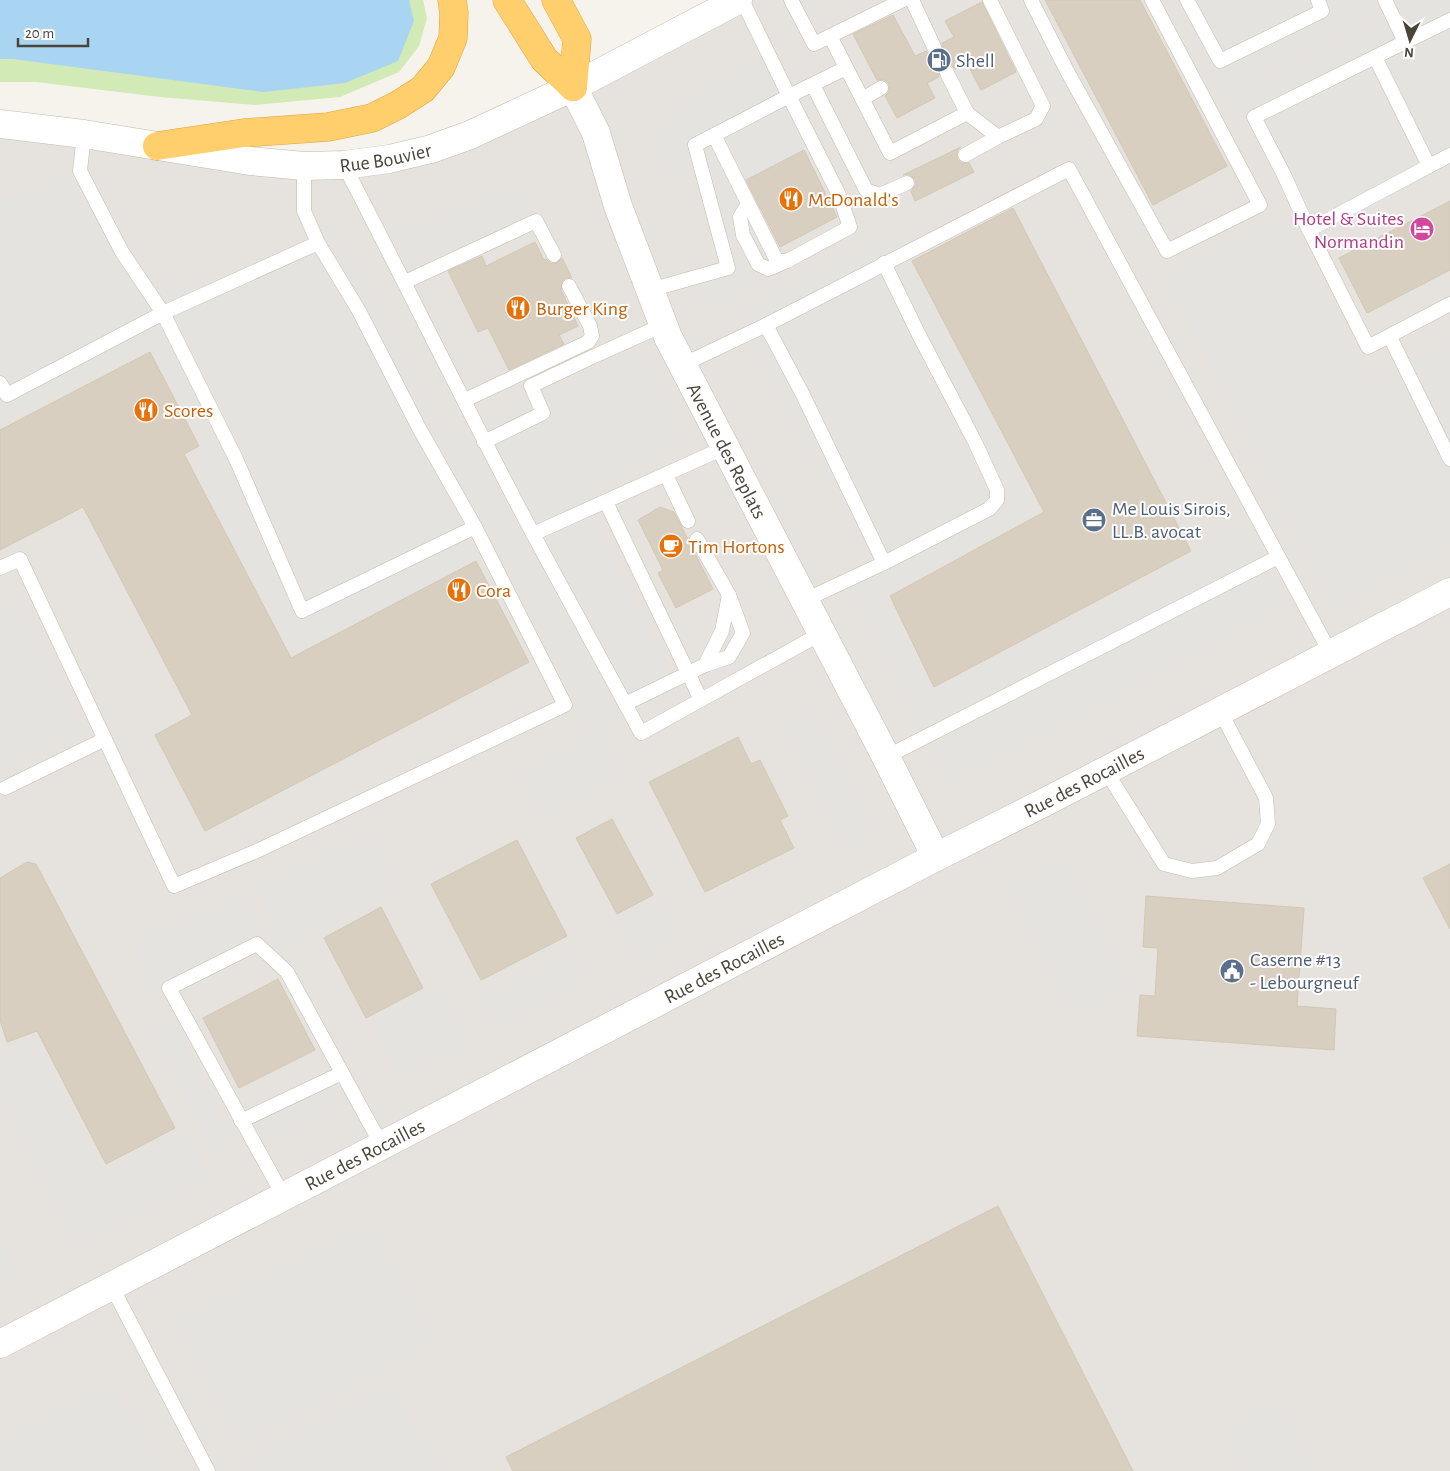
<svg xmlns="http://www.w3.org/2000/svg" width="1450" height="1471" viewBox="0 0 1450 1471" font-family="'Alegreya Sans',sans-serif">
  <rect width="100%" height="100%" fill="#f6f3ec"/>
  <!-- industrial -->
  <path fill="#e6e2dd" d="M736,0H1450V1471H0V124L250,161L389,159Z"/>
  <!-- green -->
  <path fill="#d2eab5" d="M0,0H423L427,18L419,46L399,72L340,97L255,105L160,97L36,82H0Z"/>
  <!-- parking -->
  <g fill="#e5e3e0">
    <path d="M1173,0H1348L1359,22L1221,94Z"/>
    <path d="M1356,0H1423L1371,28Z"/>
    <path d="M1430,0H1450V167L1306,242L1232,100Z"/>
    <path d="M761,65L784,103L804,150L745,181L779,247L745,266L749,281L707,305L690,284L738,258L700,161L664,170L651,130L687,121L677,107L748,69Z"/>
    <path d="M58,184L101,185L156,285L195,289L326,226L363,278L449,443L638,351L681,440L578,490L677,690L591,732L477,499L449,513L476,560L292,655L197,472L206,447L152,343L0,423V197L30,198Z"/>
    <path d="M518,189L525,191L534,214L406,266L395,239Z"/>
    <path d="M1284,220L1450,538V543L1334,603L1167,281Z"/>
    <path d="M896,237L1042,511L883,594L933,691L1244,529L1284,602L951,776L855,593L866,554L741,315Z"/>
    <path d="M1450,347V531L1375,385Z"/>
    <path d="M14,604L78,721L0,763V611Z"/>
    <path d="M810,714L873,830L847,844L784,728Z"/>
    <path d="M600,739L618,777L538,813L520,775Z"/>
    <path d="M372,840L395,891L281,942L258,890Z"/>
    <path d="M1064,865L1127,984L1074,1012L1011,893Z"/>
    <path d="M245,898L265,942L154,991L134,947Z"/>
    <path d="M659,901L675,936L633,956L616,921Z"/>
    <path d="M575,955L586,976L494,1024L483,1003Z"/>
    <path d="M441,988L466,1039L395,1073L370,1022Z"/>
    <path d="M172,1020L229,1138L210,1148L152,1030Z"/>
    <path d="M36,1038L105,1175L186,1134L207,1174L75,1240L0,1091V1057Z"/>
    <path d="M323,1079L335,1102L264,1140L252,1117Z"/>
    <path d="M371,1228L429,1342L238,1439L179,1325Z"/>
    <path d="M5,1245L14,1269L0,1276V1247Z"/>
    <path d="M115,1388L158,1471H0V1446Z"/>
    <path d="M395,1388L437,1471H254L249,1461Z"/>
    <path d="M1277,1405L1310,1471H1250L1229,1429Z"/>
  </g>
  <!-- water -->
  <path fill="#a9d4f2" d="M0,0H409L414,21L398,61L345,83L264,92L13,59H0Z"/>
  <!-- building -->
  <g fill="#d8cfc1" stroke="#d3c7b4">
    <path d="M1045,0H1140L1227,166L1153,205Z"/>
    <path d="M982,2L1016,72L981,90L967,63L955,69L951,65H944L939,69V77L927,83L935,98L897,118L885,96L889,92V84L885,80H877L853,34L893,15L915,56L926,51L929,54L937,55L943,48L942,43L954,37L945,21Z"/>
    <path d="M961,147L957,151V159L961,163H969L974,172L915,201L911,191L916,184L915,179L908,174L903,175Z"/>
    <path d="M804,150L837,217L780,247L746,180Z"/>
    <path d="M1450,201V270L1367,313L1339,258Z"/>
    <path d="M1013,208L1191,551L934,687L890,596L1044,512L912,261Z"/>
    <path d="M535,242L544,260L546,259L550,263L554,264L558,262L562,258L572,278H565L562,281L561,290L578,326L559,335L564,344L509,370L488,328L478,332L448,271L482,256L486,266Z"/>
    <path d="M150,352L199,446L184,454L291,658L476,561L529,662L205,831L155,735L192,715L83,507L0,550V430Z"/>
    <path d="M660,507L674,512L713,589L676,608L658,573L663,570L638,520Z"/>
    <path d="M738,737L751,764L760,760L788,816L780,820L794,848L705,892L649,782Z"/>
    <path d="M612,819L653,895L617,914L576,838Z"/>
    <path d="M517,840L567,936L481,980L431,884Z"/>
    <path d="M27,862L36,864L175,1128L106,1164L37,1031L7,1042L0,1020V878Z"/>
    <path d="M1450,864V929L1423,878Z"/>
    <path d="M1146,896L1304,908L1297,1006L1336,1009L1334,1050L1137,1036L1140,995L1155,996L1158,948L1143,947Z"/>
    <path d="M381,907L423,988L366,1018L324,938Z"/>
    <path d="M278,979L315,1050L239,1088L203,1018Z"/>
    <path d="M998,1206L1133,1471H513L506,1457Z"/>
  </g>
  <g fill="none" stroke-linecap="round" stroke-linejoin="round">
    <defs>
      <g id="service">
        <path d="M791,0L814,44L903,0"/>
        <path d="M912,0L934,47"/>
        <path d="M1031,0L1067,71L1167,251L1260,205L1152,0"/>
        <path d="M1187,0L1220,61L1322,11L1318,0"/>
        <path d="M1385,0L1405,42L1450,20"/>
        <path d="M830,36L890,153L967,113L947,73"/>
        <path d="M1405,42L1375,57L1429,166L1450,155"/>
        <path d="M1375,57L1254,117L1284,175L1309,230L1429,166"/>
        <path d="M813,85L866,190L880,195L907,183"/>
        <path d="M862,99L881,88"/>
        <path d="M967,113L998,137L1036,119L1043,106L990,0"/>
        <path d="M84,134L80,171L122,252L163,313L318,243"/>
        <path d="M714,135L777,261H787L850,227L839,195L789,96L846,68"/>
        <path d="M965,155L998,137"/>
        <path d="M344,165C408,288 468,412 533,534L726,447"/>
        <path d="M748,204L740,217L743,235L758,264L768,269L787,261"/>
        <path d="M1309,230L1368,347L1450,304"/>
        <path d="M405,282L536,221L554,255"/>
        <path d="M650,290L728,268L695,145L789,96L742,0"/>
        <path d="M766,325L803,395L884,563L989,509L997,500V490L975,442L919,335L884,263"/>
        <path d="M1390,337L1450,459"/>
        <path d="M682,365L766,325L1069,169L1331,654"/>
        <path d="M0,383L7,395L163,313L236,459L302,611L475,527L419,428L359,311L318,243L304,211V166"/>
        <path d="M465,400L588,342L592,336L590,326L569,286"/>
        <path d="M484,442L543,413L531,386L590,358L663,325"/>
        <path d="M666,475L688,521"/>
        <path d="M606,502L701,700"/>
        <path d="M533,534L641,733L822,633"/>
        <path d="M0,568L20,559L174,886L259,850L565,705L475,527"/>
        <path d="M805,600L884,563"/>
        <path d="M705,665L722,631L729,595"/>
        <path d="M625,704L705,665L729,657L743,633L729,595L697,539"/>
        <path d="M886,757L1278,557"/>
        <path d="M1106,771L1164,864L1192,871L1217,868L1258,844L1268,824L1266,798L1220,711"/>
        <path d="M5,788L105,739"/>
        <path d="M241,1121L342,1073"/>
        <path d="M284,1197L169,988L257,944L287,972L382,1146"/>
        <path d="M112,1287L208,1471"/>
      </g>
      <g id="tertiary">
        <path id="s1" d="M573,87L596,133L618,206L668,337L886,757L936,857"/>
        <path id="s2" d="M0,124L84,134L250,161L304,166L344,165L389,159L431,149L470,135L573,87L738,0"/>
        <path id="s3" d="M0,1344L936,857L1049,800L1450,592"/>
      </g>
      <g id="motorway">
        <path d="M507,0L544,59L573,87"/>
        <path d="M556,0L577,39L573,87"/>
        <path d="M157,146L244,133L328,127L372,118L398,105L423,89L441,67L453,38L454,13L452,0"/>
      </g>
    </defs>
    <!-- service casing -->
    <use href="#service" stroke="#c2bbae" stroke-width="15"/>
    <!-- tertiary casing -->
    <use href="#tertiary" stroke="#c2bbae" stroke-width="29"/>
    <!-- motorway casing -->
    <use href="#motorway" stroke="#e0a43c" stroke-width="29"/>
    <!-- service -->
    <use href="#service" stroke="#fff" stroke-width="14"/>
    <!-- tertiary -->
    <use href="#tertiary" stroke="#fff" stroke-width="28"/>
    <!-- motorway -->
    <use href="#motorway" stroke="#ffcf6e" stroke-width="28"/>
  </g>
  <!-- icons -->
  <defs>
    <symbol id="fuel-disc" viewBox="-11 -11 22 22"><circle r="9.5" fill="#5c6f8a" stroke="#fff"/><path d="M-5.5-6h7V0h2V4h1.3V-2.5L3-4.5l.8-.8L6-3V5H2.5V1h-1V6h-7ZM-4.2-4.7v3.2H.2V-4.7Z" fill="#fff"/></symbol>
    <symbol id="restaurant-disc" viewBox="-11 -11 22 22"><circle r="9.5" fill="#e8710a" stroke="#fff"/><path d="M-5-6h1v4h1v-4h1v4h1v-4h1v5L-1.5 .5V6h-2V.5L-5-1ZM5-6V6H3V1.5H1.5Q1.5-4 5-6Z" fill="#fff"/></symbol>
    <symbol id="hotel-disc" viewBox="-11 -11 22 22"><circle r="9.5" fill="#d1479c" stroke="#fff"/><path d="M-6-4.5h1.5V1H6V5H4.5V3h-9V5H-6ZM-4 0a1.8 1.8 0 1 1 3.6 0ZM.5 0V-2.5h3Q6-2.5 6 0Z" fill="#fff"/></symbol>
    <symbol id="office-disc" viewBox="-11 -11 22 22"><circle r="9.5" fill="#5c6f8a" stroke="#fff"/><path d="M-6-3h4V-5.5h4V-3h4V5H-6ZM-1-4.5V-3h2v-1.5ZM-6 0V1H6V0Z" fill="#fff"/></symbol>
    <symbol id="cafe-disc" viewBox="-11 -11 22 22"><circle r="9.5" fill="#e8710a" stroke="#fff"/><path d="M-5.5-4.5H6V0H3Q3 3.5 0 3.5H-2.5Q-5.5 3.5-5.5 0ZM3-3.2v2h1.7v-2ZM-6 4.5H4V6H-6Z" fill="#fff"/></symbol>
    <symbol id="civic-disc" viewBox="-11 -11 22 22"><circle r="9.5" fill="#5c6f8a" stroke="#fff"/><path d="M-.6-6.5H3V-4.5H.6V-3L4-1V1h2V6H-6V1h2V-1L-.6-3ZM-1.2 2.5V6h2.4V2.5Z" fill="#fff"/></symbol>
  </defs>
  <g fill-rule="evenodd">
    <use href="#fuel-disc" x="925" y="46" width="28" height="28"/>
    <use href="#restaurant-disc" x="777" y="185" width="28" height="28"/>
    <use href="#hotel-disc" x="1408" y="215" width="28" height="28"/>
    <use href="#restaurant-disc" x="504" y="294" width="28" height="28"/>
    <use href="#restaurant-disc" x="132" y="396" width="28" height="28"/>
    <use href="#office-disc" x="1080" y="506" width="28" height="28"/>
    <use href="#cafe-disc" x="657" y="532" width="28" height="28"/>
    <use href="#restaurant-disc" x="445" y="576" width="28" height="28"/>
    <use href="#civic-disc" x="1218" y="957" width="28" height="28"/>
  </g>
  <g text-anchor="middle" stroke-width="4" stroke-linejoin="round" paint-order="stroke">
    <!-- service labels -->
    <g font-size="20" fill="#4e5e75" stroke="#fff" text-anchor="start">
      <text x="956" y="67">Shell</text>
      <text x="1112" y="515">Me Louis Sirois,<tspan x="1112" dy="23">LL.B. avocat</tspan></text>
      <text x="1250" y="966">Caserne #13<tspan x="1250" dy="23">- Lebourgneuf</tspan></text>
    </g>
    <!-- street labels -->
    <g font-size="20" fill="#4b4439" stroke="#fff">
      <text dy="7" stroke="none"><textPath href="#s2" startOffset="389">Rue Bouvier</textPath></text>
      <text dy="7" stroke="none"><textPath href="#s1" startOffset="396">Avenue des Replats</textPath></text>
      <text dy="7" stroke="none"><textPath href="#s3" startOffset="1221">Rue des Rocailles</textPath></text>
      <text dy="7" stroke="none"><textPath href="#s3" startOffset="816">Rue des Rocailles</textPath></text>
      <text dy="7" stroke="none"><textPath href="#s3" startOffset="411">Rue des Rocailles</textPath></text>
    </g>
    <!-- food labels -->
    <g font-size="20" fill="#c56008" stroke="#fff" text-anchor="start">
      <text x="808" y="206">McDonald's</text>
      <text x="536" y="315">Burger King</text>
      <text x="164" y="417">Scores</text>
      <text x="688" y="553">Tim Hortons</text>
      <text x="476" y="597">Cora</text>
    </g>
    <!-- hotel labels -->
    <g font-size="20" fill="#b23c85" stroke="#fff" text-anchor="end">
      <text x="1404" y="225">Hotel &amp; Suites<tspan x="1404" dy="23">Normandin</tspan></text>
    </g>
  </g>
  <!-- north arrow -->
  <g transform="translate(1410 40) rotate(185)" stroke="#ffffff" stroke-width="4" paint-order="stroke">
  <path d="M0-4L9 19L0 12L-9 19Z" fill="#4b4439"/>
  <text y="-8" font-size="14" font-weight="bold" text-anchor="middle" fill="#4b4439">N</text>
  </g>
  <!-- scale -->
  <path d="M18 38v8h70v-8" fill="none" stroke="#4b4439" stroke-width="2.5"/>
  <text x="25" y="38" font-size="15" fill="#4b4439" stroke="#ffffff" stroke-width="4" paint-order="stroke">20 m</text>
</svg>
